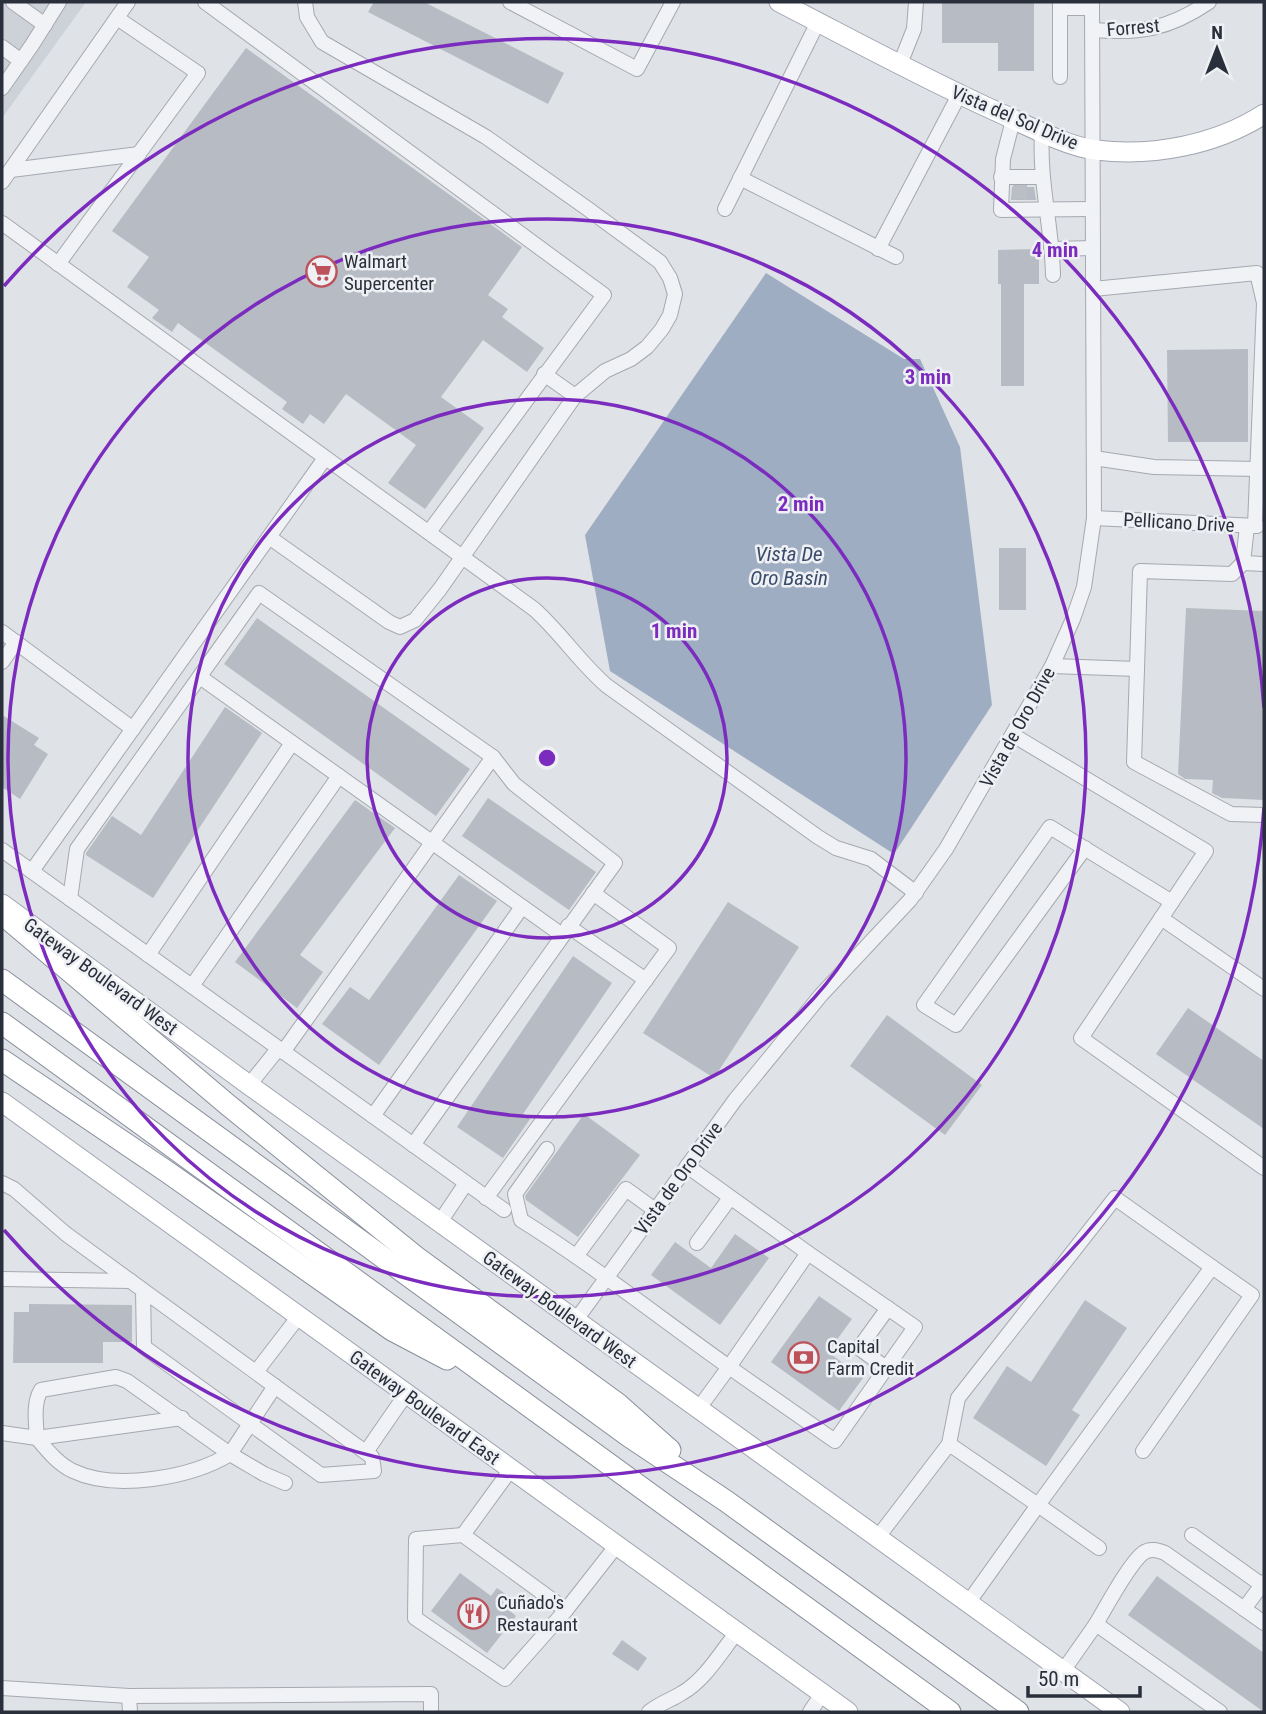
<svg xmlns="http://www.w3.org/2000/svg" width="1266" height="1714" viewBox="0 0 1266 1714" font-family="'Roboto Condensed',sans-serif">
  <rect width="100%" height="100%" fill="#dfe2e6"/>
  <!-- built -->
  <path fill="#cdd1d8" d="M2,2H86L2,118Z"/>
  <!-- water -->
  <path fill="#9eadc2" d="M766,273L904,359H920L960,447L992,705L894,854L610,671L585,535Z"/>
  <!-- building -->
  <g fill="#b7bbc3">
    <path d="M374,2H424L564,73L548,104L368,12Z"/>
    <path d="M942,2H1034V71H998V43H942Z"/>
    <path d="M246,48L522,247L488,295L508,309L502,317L544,348L527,372L483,340L441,397L484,428L425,509L388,483L416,445L346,394L324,424L310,414L303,424L282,409L287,402L178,323L172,332L152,318L159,310L127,287L149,257L112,231Z"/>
    <path d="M1012,187H1034L1036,200H1011Z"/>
    <path d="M1039,249V284H1024V386H1001V284H998V250Z"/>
    <path d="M1248,349V442H1168L1167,350Z"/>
    <rect x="999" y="548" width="27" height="62"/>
    <path d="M1186,608L1264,611V800L1222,798L1212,793L1213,780L1185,779L1178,774Z"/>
    <path d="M257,618L470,769L436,816L224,664Z"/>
    <path d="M225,707L262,733L153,898L86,855V853L112,816L141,835Z"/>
    <path d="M2,715L39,738L34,745L48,754L20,799L2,787Z"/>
    <path d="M488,798L596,872L569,910L462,836Z"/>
    <path d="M355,800L395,828L300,955L323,972L297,1008L235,962Z"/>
    <path d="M459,875L497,901L379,1065L322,1024L350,987L369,1000Z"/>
    <path d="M728,902L799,947L714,1078L643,1033Z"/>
    <path d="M573,956L612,983L523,1114L530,1119L503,1158L457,1127Z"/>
    <path d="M1188,1008L1264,1061V1129L1156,1054Z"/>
    <path d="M887,1015L982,1085L945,1135L850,1066Z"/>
    <path d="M584,1114L640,1155L578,1237L526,1200L525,1196Z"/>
    <path d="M735,1234L769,1258L720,1325L651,1275L675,1242L711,1268Z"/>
    <path d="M819,1296L852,1319L828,1352L863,1378L839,1411L771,1362Z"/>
    <path d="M1085,1300L1127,1328L1072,1410L1080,1415L1046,1466L973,1418L1007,1366L1031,1382Z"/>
    <path d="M29,1304L132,1305V1342H103V1363H13L14,1312H29Z"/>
    <path d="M460,1573L491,1596L497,1588L511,1598L504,1606L516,1616L487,1653L431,1611Z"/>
    <path d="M1157,1576L1264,1653V1712L1128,1615Z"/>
    <path d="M622,1640L647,1658L638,1671L612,1654Z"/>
  </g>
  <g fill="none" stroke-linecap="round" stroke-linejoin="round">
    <!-- minor-tunnel -->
    <path stroke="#bbbec4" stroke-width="14" stroke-dasharray="14 7" stroke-linecap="butt" d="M1020,185V201"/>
    <defs>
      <g id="minor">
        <path d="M13,2L45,25"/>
        <path d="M205,2L604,295L429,532"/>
        <path d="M510,2L637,69L673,2"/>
        <path d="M1060,2V77"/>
        <path d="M1060,8H1092"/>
        <path d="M1093,30C1140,34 1169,29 1209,2"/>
        <path d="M2,47L21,61"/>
        <path d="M900,64L914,29L916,2"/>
        <path d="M2,88L32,45L59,2"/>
        <path d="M1013,120L1003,159L1001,210L1092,209"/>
        <path d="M1042,133C1039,181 1052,227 1053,275"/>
        <path d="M11,170L139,154"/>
        <path d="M1001,177H1042"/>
        <path d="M740,178L896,257"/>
        <path d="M2,182L128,2"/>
        <path d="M725,209L818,22"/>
        <path d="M2,223L534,609C561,633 580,663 607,686L818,837L836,848L871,859L916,893"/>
        <path d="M878,249L959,95"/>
        <path d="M1053,249L1093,248"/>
        <path d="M58,264L198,73L117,18"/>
        <path d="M1093,289L1257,273L1264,303L1255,526"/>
        <path d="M544,374L575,396"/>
        <path d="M1094,458L1154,467L1258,469"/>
        <path d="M1094,518L1257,526"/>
        <path d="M269,537L389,622L400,627L415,620L440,589L575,396L605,371L631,359L647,347L662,329L670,315L675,294L670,278L660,262L588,209L486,137L322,42L307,17L305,2"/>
        <path d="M1243,563L1264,564"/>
        <path d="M2,632L133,729"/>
        <path d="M2,662L16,642"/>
        <path d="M1052,666L1137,669L1140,571L1232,574L1243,563L1247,526"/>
        <path d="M1137,669L1134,762L1231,814L1264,815"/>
        <path d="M200,677L562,935"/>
        <path d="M1013,735L1206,851L1081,1038L1264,1168"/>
        <path d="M1085,848L956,1025L924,1005L1050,827L1172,902"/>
        <path d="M2,850L504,1210"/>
        <path d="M32,871L325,458"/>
        <path d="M70,899L77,849L259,593L493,757L514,784L615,863L413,1145"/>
        <path d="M1161,918L1264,989"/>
        <path d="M568,926L646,980"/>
        <path d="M148,955L292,743"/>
        <path d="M192,986L339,776"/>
        <path d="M283,1052L493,757"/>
        <path d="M249,1085L278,1049"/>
        <path d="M373,1116L522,907"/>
        <path d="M547,1149L515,1194L521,1220C593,1265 660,1318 729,1367L808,1253L687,1166"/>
        <path d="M2,1183L14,1189L66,1234L372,1457L374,1471L321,1475L144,1347L143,1290"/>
        <path d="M486,1198L669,948L593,893"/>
        <path d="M440,1222L466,1183"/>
        <path d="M697,1243L730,1198"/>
        <path d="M577,1255L626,1189L655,1210"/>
        <path d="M2,1279L131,1281"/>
        <path d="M576,1320L735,1100L821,995L910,900L946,849L1052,666L1073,619L1084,587L1094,518L1092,2"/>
        <path d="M886,1368L859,1348L888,1308"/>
        <path d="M256,1372L299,1316"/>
        <path d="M699,1408L729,1367L835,1441L915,1327L808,1253"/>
        <path d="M2,1433L37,1438C36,1423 33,1403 41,1390L116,1377L127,1381L230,1454L275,1386"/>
        <path d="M37,1438C47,1450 58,1464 73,1471C115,1491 191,1478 230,1454L264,1474L285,1483"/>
        <path d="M37,1438L182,1418"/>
        <path d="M949,1444L958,1398L1115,1198L1212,1267L1038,1505L1099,1548"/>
        <path d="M1143,1451L1252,1295L1212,1267"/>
        <path d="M366,1452L406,1394"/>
        <path d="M511,1469L463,1535L566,1610L617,1545"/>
        <path d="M463,1535L416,1539L415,1618L505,1679L566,1610"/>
        <path d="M1192,1535L1262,1585"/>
        <path d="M878,1537L949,1444L1038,1505L968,1603"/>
        <path d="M1244,1609L1264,1582"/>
        <path d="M1096,1624C1106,1607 1129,1564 1143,1553C1150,1548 1157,1550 1165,1553L1264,1623"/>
        <path d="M1063,1671L1096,1624L1220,1712"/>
        <path d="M2,1688L129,1696L431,1694V1712"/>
        <path d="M129,1696L130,1712"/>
        <path d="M649,1712C660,1703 671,1700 682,1693C705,1680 721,1652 737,1632"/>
        <path d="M810,1712L822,1694"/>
      </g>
      <g id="major">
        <path d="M779,2C853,40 926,80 1002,114C1028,126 1068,147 1096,150C1152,157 1216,145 1264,114"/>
        <path d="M2,904L249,1085L1120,1712"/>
        <path d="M2,1102L848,1712"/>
      </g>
      <g id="highway">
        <path d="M2,914L228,1105L416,1257L618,1404L670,1450"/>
        <path d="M2,980L630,1437L726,1501L1018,1712"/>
        <path d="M2,1023L950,1712"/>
        <path d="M2,1060L166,1171L392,1330L447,1359"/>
      </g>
    </defs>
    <!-- minor casing -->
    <use href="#minor" stroke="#a5a9b0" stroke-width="16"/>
    <!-- major casing -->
    <use href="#major" stroke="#a0a5b1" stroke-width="21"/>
    <!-- highway casing -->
    <use href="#highway" stroke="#888f9b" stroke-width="23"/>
    <!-- minor -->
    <use href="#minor" stroke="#f1f2f5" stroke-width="14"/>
    <!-- major -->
    <use href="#major" stroke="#fff" stroke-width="19"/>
    <!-- highway -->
    <use href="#highway" stroke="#fff" stroke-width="21"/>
  </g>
  <!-- distance rings -->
  <g fill="none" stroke="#7b2cbf" stroke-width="3.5">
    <circle cx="547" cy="758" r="180"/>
    <circle cx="547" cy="758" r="359"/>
    <circle cx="547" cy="758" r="539"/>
    <path d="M1264 808A719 719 0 0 1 4 1230M4 286A719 719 0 0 1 1264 708"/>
  </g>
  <!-- icons -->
  <defs>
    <symbol id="supermarket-ring" viewBox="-11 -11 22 22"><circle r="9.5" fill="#eef0f4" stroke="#bd525b" stroke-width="1.5"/><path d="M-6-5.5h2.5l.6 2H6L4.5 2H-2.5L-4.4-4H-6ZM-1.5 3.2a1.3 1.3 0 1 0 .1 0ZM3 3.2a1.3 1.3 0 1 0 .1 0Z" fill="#bd525b"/></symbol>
    <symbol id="bank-ring" viewBox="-11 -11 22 22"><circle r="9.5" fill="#eef0f4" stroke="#bd525b" stroke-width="1.5"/><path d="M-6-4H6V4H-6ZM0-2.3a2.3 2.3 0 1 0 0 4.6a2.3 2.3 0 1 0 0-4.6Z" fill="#bd525b"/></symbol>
    <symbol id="restaurant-ring" viewBox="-11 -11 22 22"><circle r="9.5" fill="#eef0f4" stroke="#bd525b" stroke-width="1.5"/><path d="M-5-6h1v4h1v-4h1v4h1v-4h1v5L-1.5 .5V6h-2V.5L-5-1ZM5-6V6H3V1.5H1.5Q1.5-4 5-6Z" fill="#bd525b"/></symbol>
  </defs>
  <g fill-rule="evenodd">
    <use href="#supermarket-ring" x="304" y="254" width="35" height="35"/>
    <use href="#bank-ring" x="786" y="1340" width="35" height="35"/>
    <use href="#restaurant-ring" x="456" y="1596" width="35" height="35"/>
  </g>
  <g text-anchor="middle" stroke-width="5" stroke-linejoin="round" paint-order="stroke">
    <!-- street labels -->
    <g font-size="19" fill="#2a2f3c" stroke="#eef0f4">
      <text transform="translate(1133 27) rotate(-5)" y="7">Forrest</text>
      <text transform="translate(1015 117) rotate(23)" y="7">Vista del Sol Drive</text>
      <text transform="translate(1179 522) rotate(3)" y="7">Pellicano Drive</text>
      <text transform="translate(1017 727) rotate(-61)" y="7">Vista de Oro Drive</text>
      <text transform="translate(101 976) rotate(36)" y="7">Gateway Boulevard West</text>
      <text transform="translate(678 1178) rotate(-54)" y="7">Vista de Oro Drive</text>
      <text transform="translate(560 1309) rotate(36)" y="7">Gateway Boulevard West</text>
      <text transform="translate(425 1407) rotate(36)" y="7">Gateway Boulevard East</text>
    </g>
    <!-- poi labels -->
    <g font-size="19" fill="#2a2f3c" stroke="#eef0f4" text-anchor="start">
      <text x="344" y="268">Walmart<tspan x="344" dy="22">Supercenter</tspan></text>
      <text x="827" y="1353">Capital<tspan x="827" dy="22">Farm Credit</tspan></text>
      <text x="497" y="1609">Cuñado's<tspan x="497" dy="22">Restaurant</tspan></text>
    </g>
    <!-- water labels -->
    <g font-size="21" font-style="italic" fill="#394c6b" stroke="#eef0f4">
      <text x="789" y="561">Vista De<tspan x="789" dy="24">Oro Basin</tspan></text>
    </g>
  </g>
  <circle cx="547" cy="758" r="10" fill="#7b2cbf" stroke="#eef0f4" stroke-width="3.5"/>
  <g font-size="21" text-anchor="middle" font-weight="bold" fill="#7b2cbf" stroke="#eef0f4" stroke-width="5" stroke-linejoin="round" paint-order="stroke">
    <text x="1055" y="257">4 min</text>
    <text x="928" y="384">3 min</text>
    <text x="801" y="511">2 min</text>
    <text x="674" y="638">1 min</text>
  </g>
  <!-- border -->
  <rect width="1266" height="1714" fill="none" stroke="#2a2f3c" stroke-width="7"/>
  <!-- north arrow -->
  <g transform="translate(1217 49)" stroke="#eef0f4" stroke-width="5" paint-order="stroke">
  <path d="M0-5L12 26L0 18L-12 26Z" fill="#2a2f3c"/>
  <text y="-10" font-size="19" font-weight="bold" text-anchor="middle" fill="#2a2f3c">N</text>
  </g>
  <!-- scale -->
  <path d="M1028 1686v10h112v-10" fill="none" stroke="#2a2f3c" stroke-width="3.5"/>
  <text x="1038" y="1686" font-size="21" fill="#2a2f3c" stroke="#eef0f4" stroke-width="5" paint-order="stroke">50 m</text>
</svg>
